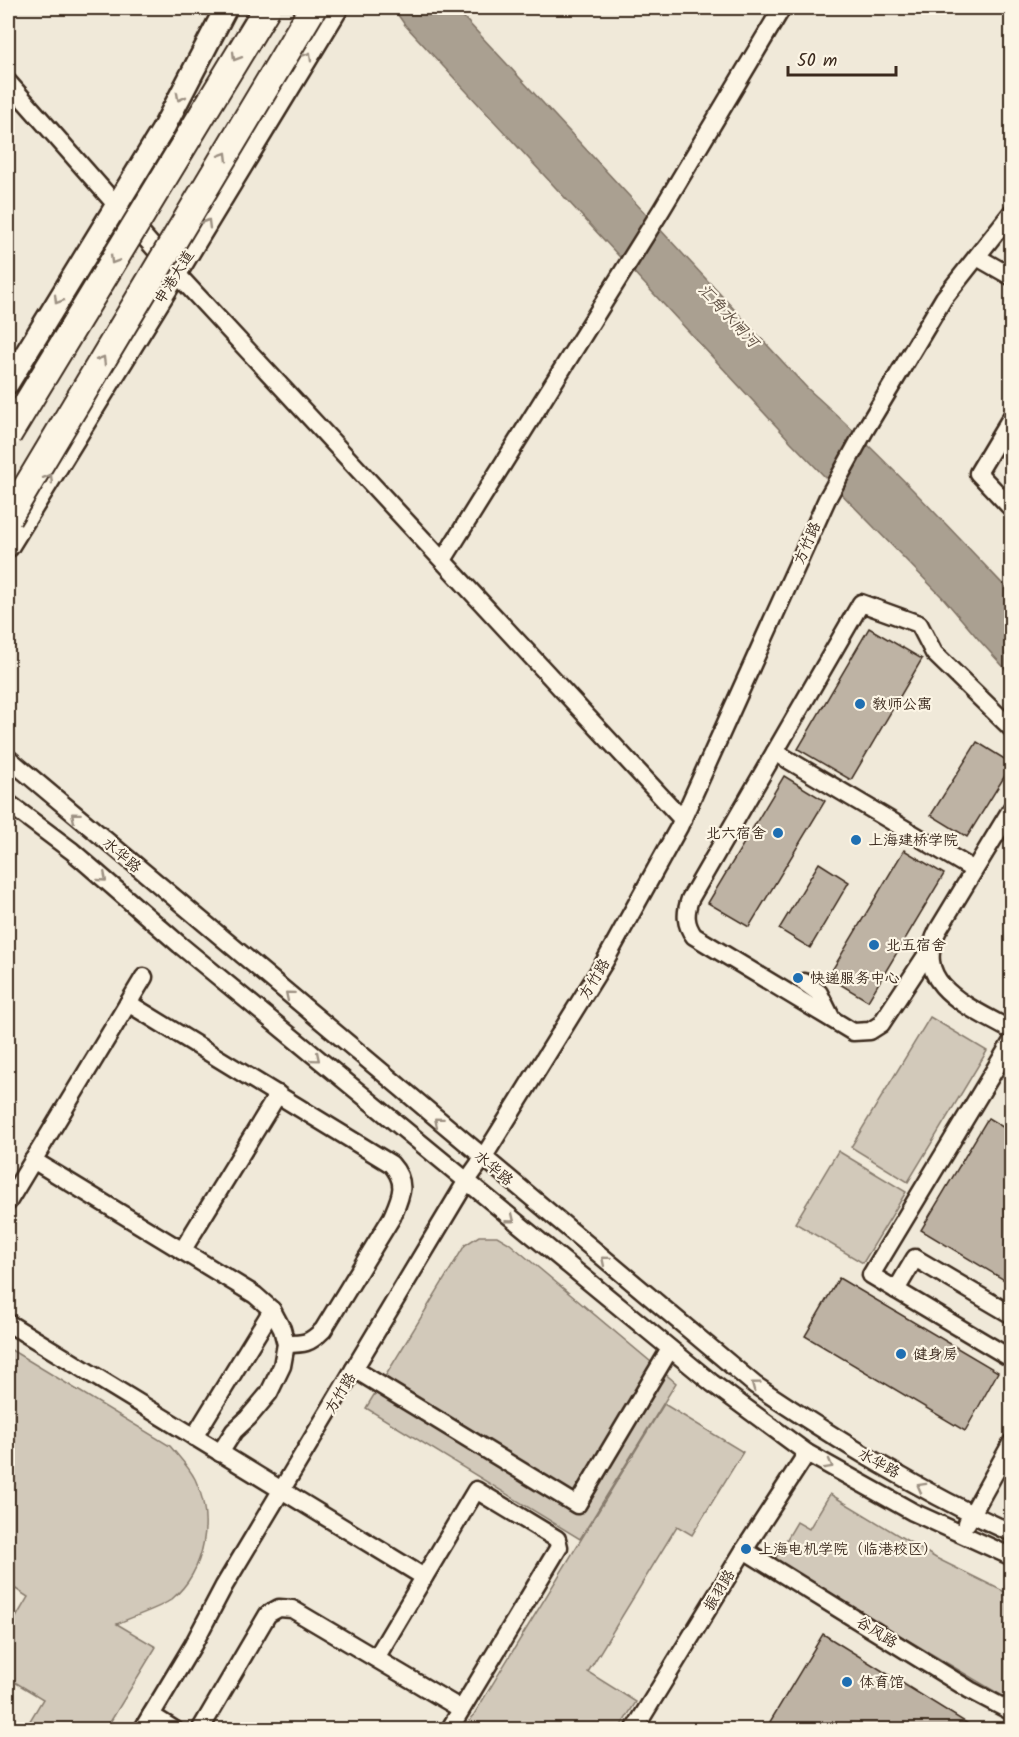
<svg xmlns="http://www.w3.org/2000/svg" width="1019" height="1737" viewBox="0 0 1019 1737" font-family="Kalam,'LXGW WenKai TC',sans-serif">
  <rect width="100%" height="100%" fill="#f0e9d9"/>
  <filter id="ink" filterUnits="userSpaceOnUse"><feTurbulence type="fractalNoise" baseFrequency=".0167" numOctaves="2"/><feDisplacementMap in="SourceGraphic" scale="12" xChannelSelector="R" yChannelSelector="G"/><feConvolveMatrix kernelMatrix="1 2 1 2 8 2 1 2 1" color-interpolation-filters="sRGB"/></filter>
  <g filter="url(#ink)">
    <!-- green -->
    <g fill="#d2c9ba" stroke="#867a6c" stroke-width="1.5">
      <path d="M930,1017L987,1051L908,1182L851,1147Z"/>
      <path d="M838,1151L906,1192L863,1263L795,1223Z"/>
      <path d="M479,1236H497L509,1243L676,1383L580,1539L366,1408L465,1245Z"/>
      <path d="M8,1348L170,1446C179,1457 189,1467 195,1479C214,1518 206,1570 172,1599C161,1608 131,1617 117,1624L156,1647L106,1729H25L43,1699L8,1678V1631L28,1597L8,1584Z"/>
      <path d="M664,1404L743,1452L692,1535L677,1526L588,1672L636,1702L619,1729H465Z"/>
      <path d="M830,1494L936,1558L1011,1595V1701L774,1561L797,1522L809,1529Z"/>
    </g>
    <!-- water -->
    <path fill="#aaa091" stroke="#7e7163" stroke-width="1.5" d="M393,8H455L807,388C879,452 945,523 1011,593V675L980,641L944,599L791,442L405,25Z"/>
    <!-- building -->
    <g fill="#beb3a4" stroke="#3b2a1e" stroke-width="1.5">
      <path d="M869,628L922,659L851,780L798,749Z"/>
      <path d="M977,742L1011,763V766L967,837L931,815Z"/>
      <path d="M784,776L825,801L749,927L708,903Z"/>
      <path d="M904,850L944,874L868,1001L828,977Z"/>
      <path d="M819,863L849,882L810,948L779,929Z"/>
      <path d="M988,1118L1011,1132V1284L921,1230Z"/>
      <path d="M839,1278L998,1372L965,1431L805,1336Z"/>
      <path d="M823,1634L978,1730H765Z"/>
    </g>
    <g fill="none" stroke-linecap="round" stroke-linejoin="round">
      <defs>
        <g id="minor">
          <path d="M8,82L176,273L683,820"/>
          <path d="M977,257L1012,277"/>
          <path d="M1012,416L978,473L1012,509"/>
          <path d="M443,560L662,209L782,8"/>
          <path d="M775,752L974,870"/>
          <path d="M8,758L755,1385C837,1440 921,1492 1012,1533"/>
          <path d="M8,803L72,851L180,945L712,1383L807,1453L913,1512L1012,1557"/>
          <path d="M1012,808L938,930C909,986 973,1008 1012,1031"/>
          <path d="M931,948L881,1024L870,1031L853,1032L694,936C685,924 685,913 690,899L861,603L919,624L934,653L1012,729"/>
          <path d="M804,982L819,993L832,1019"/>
          <path d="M128,1003L391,1164C408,1183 401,1196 392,1217L323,1330C309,1344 304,1344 286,1344"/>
          <path d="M1012,1041L871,1275L1012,1359"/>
          <path d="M33,1160L255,1295L272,1310L194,1437"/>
          <path d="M8,1202L144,977"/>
          <path d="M182,1251L278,1094"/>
          <path d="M896,1290L915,1258L1012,1315"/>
          <path d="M8,1323L424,1577"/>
          <path d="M354,1369L577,1505L670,1349"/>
          <path d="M220,1453L234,1431L248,1418L269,1393L282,1366L286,1344L282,1329L272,1310"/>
          <path d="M967,1523L1012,1442"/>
          <path d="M744,1550L970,1690L1012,1712"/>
          <path d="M376,1658L476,1490L557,1539L559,1547L449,1730"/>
          <path d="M151,1715L175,1730"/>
          <path d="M142,1730L193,1645L224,1586L466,1182L483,1158L605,961L679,827L827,499L865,430L944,298L1012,212"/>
          <path d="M200,1730L268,1614L279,1608L292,1609L461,1709"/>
          <path d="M634,1730L744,1550L807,1453"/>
        </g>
        <g id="major">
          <path d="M8,383L162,131L226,8"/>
          <path d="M8,546L176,273L337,8"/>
        </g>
      </defs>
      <!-- minor casing -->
      <use href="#minor" stroke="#3b2a1e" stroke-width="21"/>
      <!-- major casing -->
      <use href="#major" stroke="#3b2a1e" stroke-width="26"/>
      <!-- minor -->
      <use href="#minor" stroke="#fcf5e5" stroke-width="16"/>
      <!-- major -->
      <use href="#major" stroke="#fcf5e5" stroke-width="21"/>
      <defs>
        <g id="highway-bridge">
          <path d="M8,435L267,8"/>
          <path d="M8,518L313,8"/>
        </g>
      </defs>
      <!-- highway-bridge casing -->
      <use href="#highway-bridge" stroke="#3b2a1e" stroke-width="30" stroke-linecap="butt"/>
      <!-- highway-bridge -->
      <use href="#highway-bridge" stroke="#fcf5e5" stroke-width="26"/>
    </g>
    <!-- one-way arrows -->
    <defs><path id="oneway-chevron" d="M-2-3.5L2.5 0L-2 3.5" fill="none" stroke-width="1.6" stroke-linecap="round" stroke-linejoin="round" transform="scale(1.5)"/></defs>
    <g stroke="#9c9082">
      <use href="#oneway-chevron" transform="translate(308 56) rotate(-59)"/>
      <use href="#oneway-chevron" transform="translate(236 57) rotate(121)"/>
      <use href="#oneway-chevron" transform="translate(180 97) rotate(118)"/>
      <use href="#oneway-chevron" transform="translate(224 156) rotate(-59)"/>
      <use href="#oneway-chevron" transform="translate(207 223) rotate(-59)"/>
      <use href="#oneway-chevron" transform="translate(114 260) rotate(121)"/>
      <use href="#oneway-chevron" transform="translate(58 300) rotate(121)"/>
      <use href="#oneway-chevron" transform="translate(102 360) rotate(-59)"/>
      <use href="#oneway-chevron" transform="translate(49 478) rotate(-58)"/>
      <use href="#oneway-chevron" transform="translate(75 816) rotate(-140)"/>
      <use href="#oneway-chevron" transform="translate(103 878) rotate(41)"/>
      <use href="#oneway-chevron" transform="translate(289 995) rotate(-140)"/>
      <use href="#oneway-chevron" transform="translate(316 1058) rotate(40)"/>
      <use href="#oneway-chevron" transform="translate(438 1121) rotate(-140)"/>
      <use href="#oneway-chevron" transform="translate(511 1219) rotate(39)"/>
      <use href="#oneway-chevron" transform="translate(605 1260) rotate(-140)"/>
      <use href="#oneway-chevron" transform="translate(755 1385) rotate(-143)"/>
      <use href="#oneway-chevron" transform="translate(829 1465) rotate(29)"/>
      <use href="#oneway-chevron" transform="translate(921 1487) rotate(-151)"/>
    </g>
  </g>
  <!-- markers -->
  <g fill="#1f6fb2" stroke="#fcf5e5" stroke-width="2">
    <circle cx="860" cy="704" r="6"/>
    <circle cx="778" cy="833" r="6"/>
    <circle cx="856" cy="840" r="6"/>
    <circle cx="874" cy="945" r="6"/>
    <circle cx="798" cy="978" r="6"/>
    <circle cx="901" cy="1354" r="6"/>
    <circle cx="746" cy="1549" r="6"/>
    <circle cx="847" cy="1682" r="6"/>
  </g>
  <g text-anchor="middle" stroke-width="4.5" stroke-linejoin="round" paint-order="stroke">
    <!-- street labels -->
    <g font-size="15" fill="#3b2a1e" stroke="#fcf5e5">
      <text transform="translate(174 277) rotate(-58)" y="5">申港大道</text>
      <text transform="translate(807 543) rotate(-66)" y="5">方竹路</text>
      <text transform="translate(122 855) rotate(40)" y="5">水华路</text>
      <text transform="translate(594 979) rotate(-59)" y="5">方竹路</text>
      <text transform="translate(494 1168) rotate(40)" y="5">水华路</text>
      <text transform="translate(340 1393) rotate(-59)" y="5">方竹路</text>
      <text transform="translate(879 1463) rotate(29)" y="5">水华路</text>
      <text transform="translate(719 1590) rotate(-59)" y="5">振羽路</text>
      <text transform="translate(877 1632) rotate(32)" y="5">谷风路</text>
    </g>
    <!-- poi labels -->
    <g font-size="15" fill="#3b2a1e" stroke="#fcf5e5" text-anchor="start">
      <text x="872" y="709">教师公寓</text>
      <text x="766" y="838" text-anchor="end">北六宿舍</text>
      <text x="868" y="845">上海建桥学院</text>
      <text x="886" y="950">北五宿舍</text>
      <text x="810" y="983">快递服务中心</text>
      <text x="913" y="1359">健身房</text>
      <text x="758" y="1554">上海电机学院（临港校区）</text>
      <text x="859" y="1687">体育馆</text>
    </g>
    <!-- water labels -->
    <g font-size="16" font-style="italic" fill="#625346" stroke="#fcf5e5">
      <text transform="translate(729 315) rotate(47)" y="6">汇角水闸河</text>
    </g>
  </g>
  <!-- margin -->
  <rect width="1019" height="1737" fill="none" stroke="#fcf5e5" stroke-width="30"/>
  <rect x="15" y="15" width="989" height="1707" fill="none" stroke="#3b2a1e" stroke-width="2" filter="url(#ink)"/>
  <!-- scale -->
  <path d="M788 66v9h108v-9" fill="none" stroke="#3b2a1e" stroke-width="3"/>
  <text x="797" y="66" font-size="18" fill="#3b2a1e" stroke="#fcf5e5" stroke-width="4.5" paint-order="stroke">50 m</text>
</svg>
